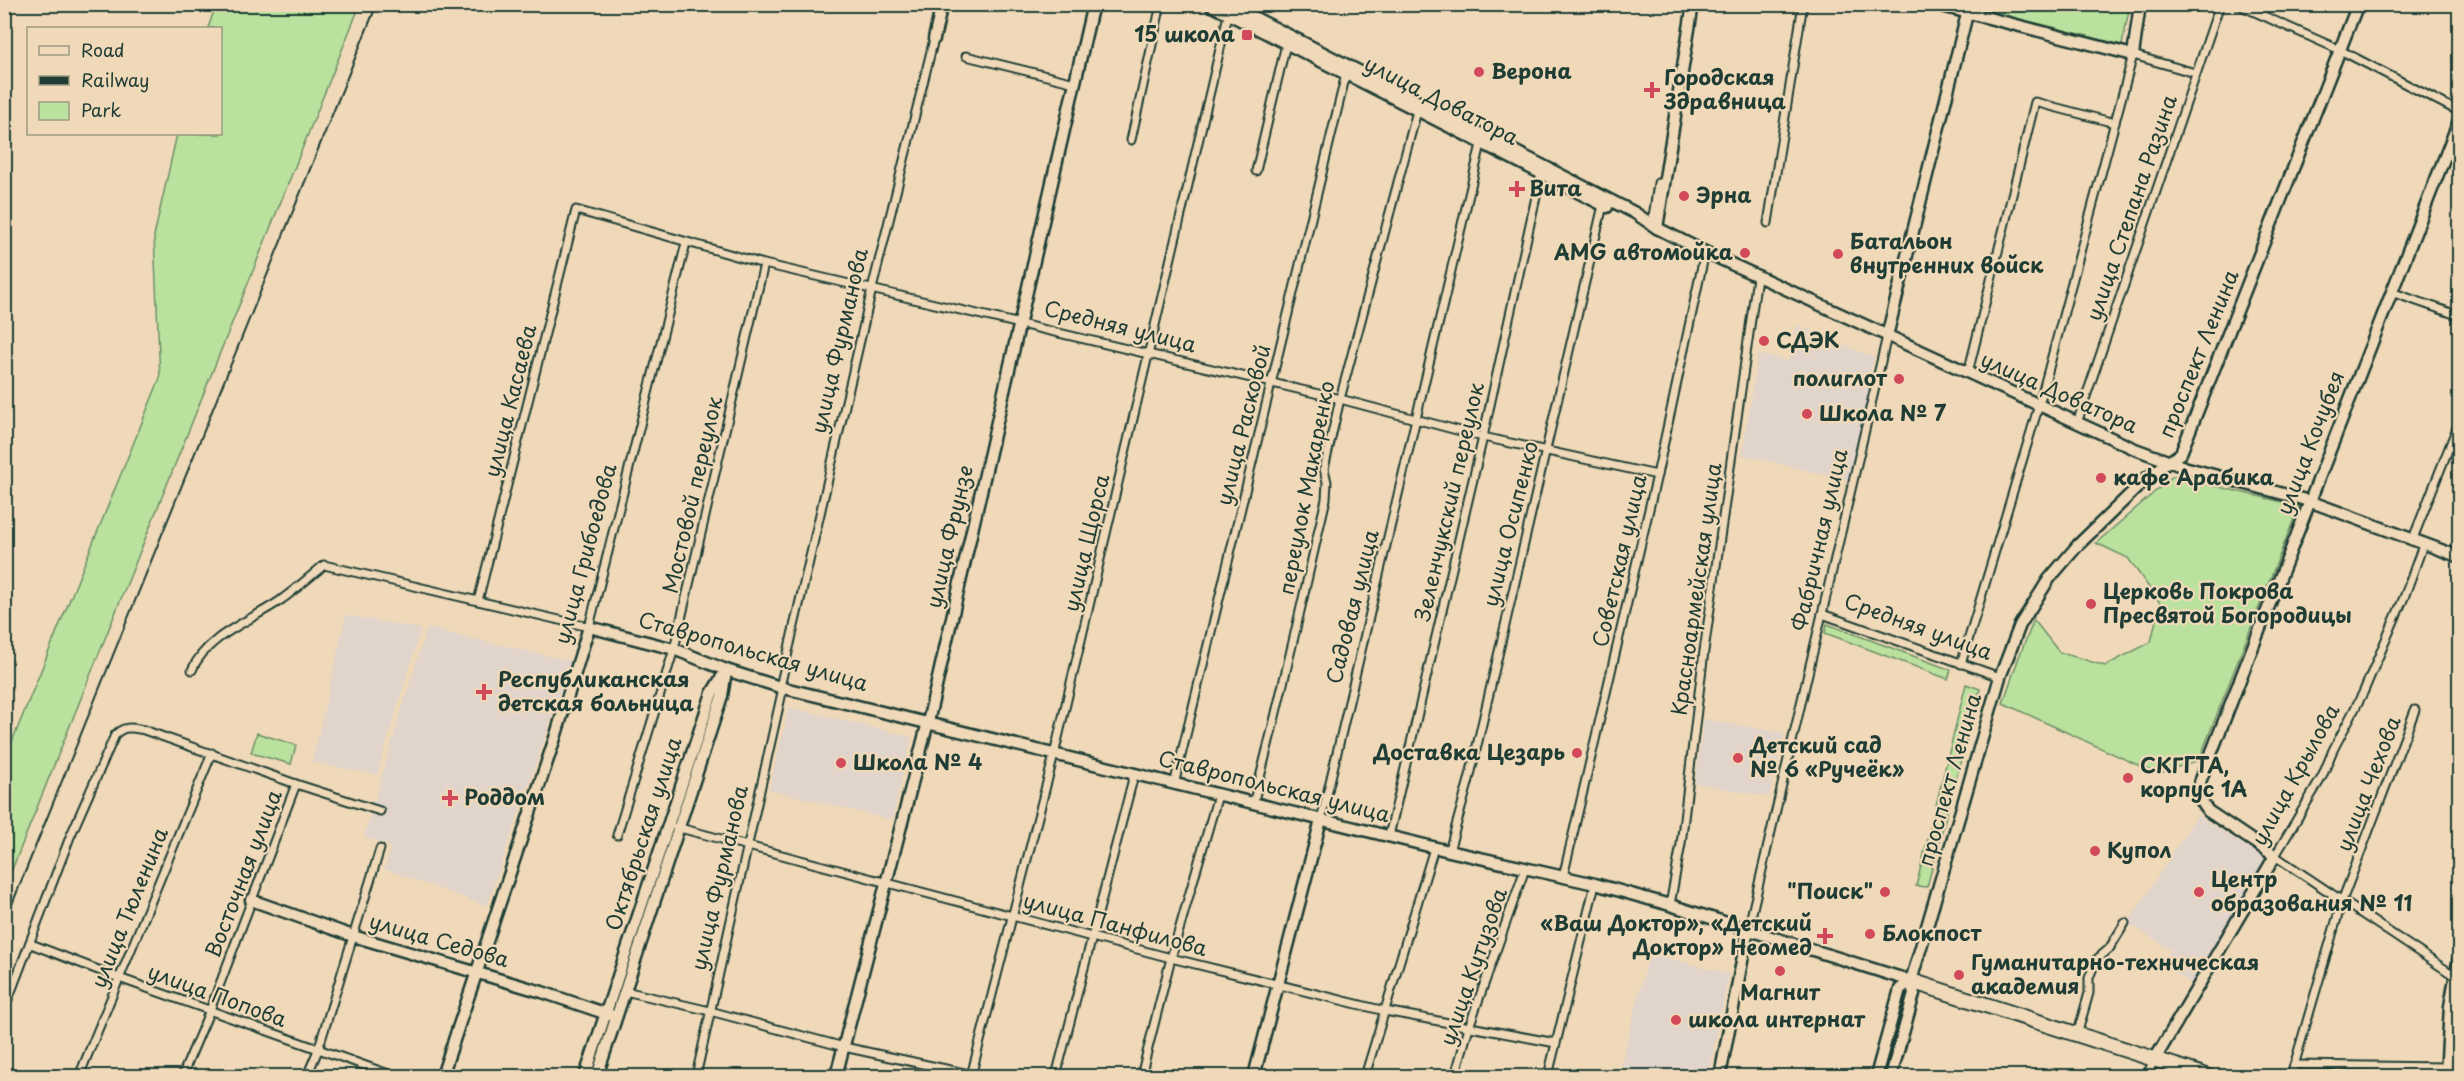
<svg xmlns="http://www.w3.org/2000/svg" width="2464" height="1081" viewBox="0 0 2464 1081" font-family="'Playpen Sans',sans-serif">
  <rect width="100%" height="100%" fill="#f0d9b8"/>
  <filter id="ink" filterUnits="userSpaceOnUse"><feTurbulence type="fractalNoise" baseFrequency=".0167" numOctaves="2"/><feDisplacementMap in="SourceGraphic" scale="12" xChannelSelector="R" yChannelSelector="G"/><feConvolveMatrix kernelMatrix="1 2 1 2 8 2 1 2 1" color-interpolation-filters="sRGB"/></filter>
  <g filter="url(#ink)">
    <!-- built -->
    <g fill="#e0d4cb">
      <path d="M1797,325L1874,358L1871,371L1876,373L1850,481L1742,455L1758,354L1788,361Z"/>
      <path d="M346,615L421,629L377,775L312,762Z"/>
      <path d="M427,628L571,661L487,906L384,869L391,847L364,837L397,724Z"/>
      <path d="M789,707L912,737L892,820L769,790Z"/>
      <path d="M1704,719L1784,733L1769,797L1695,783Z"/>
      <path d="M2197,815L2270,861L2192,984L2162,965L2171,950L2128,923Z"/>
      <path d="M1649,953L1729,974L1708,1076H1661L1621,1066Z"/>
    </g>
    <!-- green -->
    <g fill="#bae19d" stroke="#6c8f68" stroke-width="1.5">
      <path d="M216,5H360L5,887V759L160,378L154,236L177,134H220V28H208Z"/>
      <path d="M1965,5H2130L2122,45Z"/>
      <path d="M2173,476L2299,506L2199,760L2157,774L2003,703L2019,657L2034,620L2059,652L2105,666L2151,642L2160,603L2128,558L2096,543Z"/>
      <path d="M1827,624L1951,670L1948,679L1825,633Z"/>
      <path d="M1966,684L1980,689L1927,887L1916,886Z"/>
      <path d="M257,733L296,745L291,764L251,753Z"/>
    </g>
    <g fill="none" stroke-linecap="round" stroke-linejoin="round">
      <defs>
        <g id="street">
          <path d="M2237,4L2340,50L2460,112"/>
          <path d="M966,56L1075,83"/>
          <path d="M1131,140L1161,4"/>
          <path d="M1256,171L1286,44"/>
          <path d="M1768,223L1803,4"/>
          <path d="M1652,224L1658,183"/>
          <path d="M2391,292L2460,316"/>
          <path d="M1968,373L2035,102L2115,123"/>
          <path d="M2077,423L2220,4"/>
          <path d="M2412,541L2460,420"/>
          <path d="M2423,545L2405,595L2363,693L2333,750L2322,777L2275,856L2455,976"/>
          <path d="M478,601L576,210L764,264L1340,399L1483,437L1657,475"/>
          <path d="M1822,614L2000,677"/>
          <path d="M1961,664L2039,405L2133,55L2195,73"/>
          <path d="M192,670C207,635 251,621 281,600C296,589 310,577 324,565L589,627L686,243"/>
          <path d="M780,687L872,289L934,39"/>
          <path d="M1174,785L1346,74"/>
          <path d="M1253,804C1280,703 1302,601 1326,499L1327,482L1324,469L1340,399L1417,111"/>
          <path d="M1321,820L1481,144"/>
          <path d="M676,827L1171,958L1385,1011L1556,1043"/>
          <path d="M617,835L674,649L764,264"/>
          <path d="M1389,836L1483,437L1541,174"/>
          <path d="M1449,851L1469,780L1603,205"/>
          <path d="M1563,877L1657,475L1705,252"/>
          <path d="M1670,905L1681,844L1704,651L1757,277"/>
          <path d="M1748,930L1887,336"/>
          <path d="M31,944L119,978L394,1076"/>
          <path d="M625,991L710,1011L844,1047L978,1076"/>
          <path d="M4,1010L70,837L115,735C124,725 133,728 144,730L296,784L380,811"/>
          <path d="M2077,1035L2089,993V978L2096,960L2109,949L2125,923"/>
          <path d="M2294,1065L2446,1067"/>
          <path d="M79,1076L212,753"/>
          <path d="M182,1076L210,1010L296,784"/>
          <path d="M307,1076L318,1050L380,849"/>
          <path d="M696,1076L783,688"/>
          <path d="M971,1076L1054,755L1228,15"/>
          <path d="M1056,1076L1134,775"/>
          <path d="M1141,1076L1171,958L1218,795"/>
          <path d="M1365,1076L1434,848"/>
          <path d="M1455,1076L1469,1027L1525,869"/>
          <path d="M1548,1076L1595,884"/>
          <path d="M2146,1076L2155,1059"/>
          <path d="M2291,1076L2342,901L2415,710"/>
        </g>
        <g id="secondary">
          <path d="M1209,4L1607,207"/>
          <path d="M1228,4L1635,213L1657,228L1705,252L2135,449L2184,467L2309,501L2460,557"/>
          <path d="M1934,4L2133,55L2140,4"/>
          <path d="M934,39L942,4"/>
          <path d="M1657,228L1693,4"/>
          <path d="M1887,336L1967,14"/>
          <path d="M251,900L353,936L542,992L613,1016"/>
          <path d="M2155,1059L2275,856L2208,811L2202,802L2200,782L2460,118"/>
          <path d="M442,1076L555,738L589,627L674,649L726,670"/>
          <path d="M836,1076L928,722L1093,4"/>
          <path d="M1254,1076L1321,820"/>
          <path d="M1720,1076L1748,930"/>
          <path d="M1876,1076L1900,989L1911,981L1914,994L1891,1076"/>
          <path d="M2446,1076L2450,1006L2460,951"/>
        </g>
        <g id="primary">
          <path d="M726,670L780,687L1449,851L1595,884L1670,905L1911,981L2000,677L2020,625L2049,579L2078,545L2148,477L2181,453L2358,4"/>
          <path d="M585,1076L712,693L726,670"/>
          <path d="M597,1076L722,696L725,677"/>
        </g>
        <path id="highway" d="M1911,981L2207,1076"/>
      </defs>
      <!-- street casing -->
      <use href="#street" stroke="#1f3d34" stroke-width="11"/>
      <!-- secondary casing -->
      <use href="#secondary" stroke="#1f3d34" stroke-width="15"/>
      <!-- primary casing -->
      <use href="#primary" stroke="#1f3d34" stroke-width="15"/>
      <!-- highway casing -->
      <use href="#highway" stroke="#1f3d34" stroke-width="18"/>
      <!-- street -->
      <use href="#street" stroke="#f0d9b8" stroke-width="7"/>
      <!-- secondary -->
      <use href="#secondary" stroke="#f0d9b8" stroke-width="10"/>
      <!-- primary -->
      <use href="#primary" stroke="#f0d9b8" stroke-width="10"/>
      <!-- highway -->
      <use href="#highway" stroke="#f0d9b8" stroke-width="14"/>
      <!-- rail -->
      <path stroke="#1f3d34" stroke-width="2" d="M4,924L377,4"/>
    </g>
  </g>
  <!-- markers -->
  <g fill="#d1495b" stroke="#f0d9b8" stroke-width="2">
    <rect x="1241" y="29" width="12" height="12" rx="3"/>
    <circle cx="1479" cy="72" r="6"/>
    <path d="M1649 81h6v6h6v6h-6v6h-6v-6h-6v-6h6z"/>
    <path d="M1514 180h6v6h6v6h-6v6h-6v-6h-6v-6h6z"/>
    <circle cx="1684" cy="196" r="6"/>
    <circle cx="1745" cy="253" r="6"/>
    <circle cx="1838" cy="254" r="6"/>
    <circle cx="1764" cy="341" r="6"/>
    <circle cx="1899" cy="379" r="6"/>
    <circle cx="1807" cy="414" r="6"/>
    <circle cx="2101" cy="478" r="6"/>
    <circle cx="2091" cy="604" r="6"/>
    <path d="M481 683h6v6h6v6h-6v6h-6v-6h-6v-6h6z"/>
    <circle cx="1577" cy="753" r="6"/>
    <circle cx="1738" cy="758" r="6"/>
    <circle cx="841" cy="763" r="6"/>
    <circle cx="2128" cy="778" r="6"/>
    <path d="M447 789h6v6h6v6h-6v6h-6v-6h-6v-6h6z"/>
    <circle cx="2095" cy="851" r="6"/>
    <circle cx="1885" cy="892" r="6"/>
    <circle cx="2199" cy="892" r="6"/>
    <circle cx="1870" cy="934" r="6"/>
    <path d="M1822 927h6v6h6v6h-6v6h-6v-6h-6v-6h6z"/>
    <circle cx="1780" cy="971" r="6"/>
    <circle cx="1959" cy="975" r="6"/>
    <circle cx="1676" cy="1020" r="6"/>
  </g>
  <g text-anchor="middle" stroke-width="4.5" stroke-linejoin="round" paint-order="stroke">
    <!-- poi labels -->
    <g font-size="21" font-weight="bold" fill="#1f3d34" stroke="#f0d9b8" text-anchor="start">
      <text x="1235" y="42" text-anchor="end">15 школа</text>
      <text x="1491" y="79">Верона</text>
      <text x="1664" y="85">Городская<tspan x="1664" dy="24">Здравница</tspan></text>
      <text x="1529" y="196">Вита</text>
      <text x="1696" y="203">Эрна</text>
      <text x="1850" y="249">Батальон<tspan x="1850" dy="24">внутренних войск</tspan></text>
      <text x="1733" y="260" text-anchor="end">AMG автомойка</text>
      <text x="1776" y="348">СДЭК</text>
      <text x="1887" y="386" text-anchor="end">полиглот</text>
      <text x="1819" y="421">Школа № 7</text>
      <text x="2113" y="485">кафе Арабика</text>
      <text x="2103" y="599">Церковь Покрова<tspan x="2103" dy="24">Пресвятой Богородицы</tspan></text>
      <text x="498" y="687">Республиканская<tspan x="498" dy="24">детская больница</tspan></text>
      <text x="1750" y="753">Детский сад<tspan x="1750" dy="24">№ 6 «Ручеёк»</tspan></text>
      <text x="1565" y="760" text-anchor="end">Доставка Цезарь</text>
      <text x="853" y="770">Школа № 4</text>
      <text x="2140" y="773">СКГГТА,<tspan x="2140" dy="24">корпус 1А</tspan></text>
      <text x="464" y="805">Роддом</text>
      <text x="2107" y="858">Купол</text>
      <text x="2211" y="887">Центр<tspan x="2211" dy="24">образования № 11</tspan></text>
      <text x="1873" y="899" text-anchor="end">"Поиск"</text>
      <text x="1812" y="931" text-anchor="end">«Ваш Доктор», «Детский<tspan x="1812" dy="24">Доктор» Неомед</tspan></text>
      <text x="1882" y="941">Блокпост</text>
      <text x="1971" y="970">Гуманитарно-техническая<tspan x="1971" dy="24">академия</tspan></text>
      <text x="1780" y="1000" text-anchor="middle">Магнит</text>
      <text x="1688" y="1027">школа интернат</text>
    </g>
    <!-- street labels -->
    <g font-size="21" fill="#1f3d34" stroke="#f0d9b8">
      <text transform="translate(1441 101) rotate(27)" y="7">улица Доватора</text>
      <text transform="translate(2132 208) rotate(-71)" y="7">улица Степана Разина</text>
      <text transform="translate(1120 327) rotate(14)" y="7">Средняя улица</text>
      <text transform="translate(840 341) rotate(-77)" y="7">улица Фурманова</text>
      <text transform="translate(2199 354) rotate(-68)" y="7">проспект Ленина</text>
      <text transform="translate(2059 393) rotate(24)" y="7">улица Доватора</text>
      <text transform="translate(511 401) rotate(-76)" y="7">улица Касаева</text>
      <text transform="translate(1244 425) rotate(-76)" y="7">улица Расковой</text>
      <text transform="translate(2311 443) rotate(-69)" y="7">улица Кочубея</text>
      <text transform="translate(1307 488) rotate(-79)" y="7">переулок Макаренко</text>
      <text transform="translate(693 495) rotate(-77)" y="7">Мостовой переулок</text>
      <text transform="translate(1450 502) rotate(-77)" y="7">Зеленчукский переулок</text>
      <text transform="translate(1511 524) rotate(-76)" y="7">улица Осипенко</text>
      <text transform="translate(950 537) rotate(-77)" y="7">улица Фрунзе</text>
      <text transform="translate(1820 540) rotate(-77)" y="7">Фабричная улица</text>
      <text transform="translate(1087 543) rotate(-77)" y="7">улица Щорса</text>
      <text transform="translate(586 554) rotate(-75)" y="7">улица Грибоедова</text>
      <text transform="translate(1620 561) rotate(-77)" y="7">Советская улица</text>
      <text transform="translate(1697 589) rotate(-82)" y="7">Красноармейская улица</text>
      <text transform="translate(1353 607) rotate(-76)" y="7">Садовая улица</text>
      <text transform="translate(1918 627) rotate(20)" y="7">Средняя улица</text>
      <text transform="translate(753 652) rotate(16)" y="7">Ставропольская улица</text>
      <text transform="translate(2296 775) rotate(-61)" y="7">улица Крылова</text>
      <text transform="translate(1950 780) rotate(-74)" y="7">проспект Ленина</text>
      <text transform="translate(2369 784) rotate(-69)" y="7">улица Чехова</text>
      <text transform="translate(1274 787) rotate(14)" y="7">Ставропольская улица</text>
      <text transform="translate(644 834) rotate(-72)" y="7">Октябрьская улица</text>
      <text transform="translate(244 874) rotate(-69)" y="7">Восточная улица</text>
      <text transform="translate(720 878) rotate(-77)" y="7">улица Фурманова</text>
      <text transform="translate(130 908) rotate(-68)" y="7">улица Тюленина</text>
      <text transform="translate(1115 925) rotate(15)" y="7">улица Панфилова</text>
      <text transform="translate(439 941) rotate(16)" y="7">улица Седова</text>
      <text transform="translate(1474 967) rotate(-71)" y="7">улица Кутузова</text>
      <text transform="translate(217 996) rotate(20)" y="7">улица Попова</text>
    </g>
  </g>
  <!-- margin -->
  <rect width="2464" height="1081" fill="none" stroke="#f0d9b8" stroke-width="24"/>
  <rect x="12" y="12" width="2440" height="1057" fill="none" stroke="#1f3d34" stroke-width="2" filter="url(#ink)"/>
  <!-- legend -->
  <rect x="27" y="27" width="195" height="108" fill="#f0d9b8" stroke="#9c9b83" stroke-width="1.5"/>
  <rect x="39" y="46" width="30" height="9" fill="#f0d9b8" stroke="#9c9b83" stroke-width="1.5"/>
  <text x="81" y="57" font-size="18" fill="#1f3d34">Road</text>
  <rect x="39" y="76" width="30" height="9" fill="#1f3d34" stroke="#9c9b83" stroke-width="1.5"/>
  <text x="81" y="87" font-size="18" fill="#1f3d34">Railway</text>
  <rect x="39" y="102" width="30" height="18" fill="#bae19d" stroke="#9c9b83" stroke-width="1.5"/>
  <text x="81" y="117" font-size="18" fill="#1f3d34">Park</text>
</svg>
